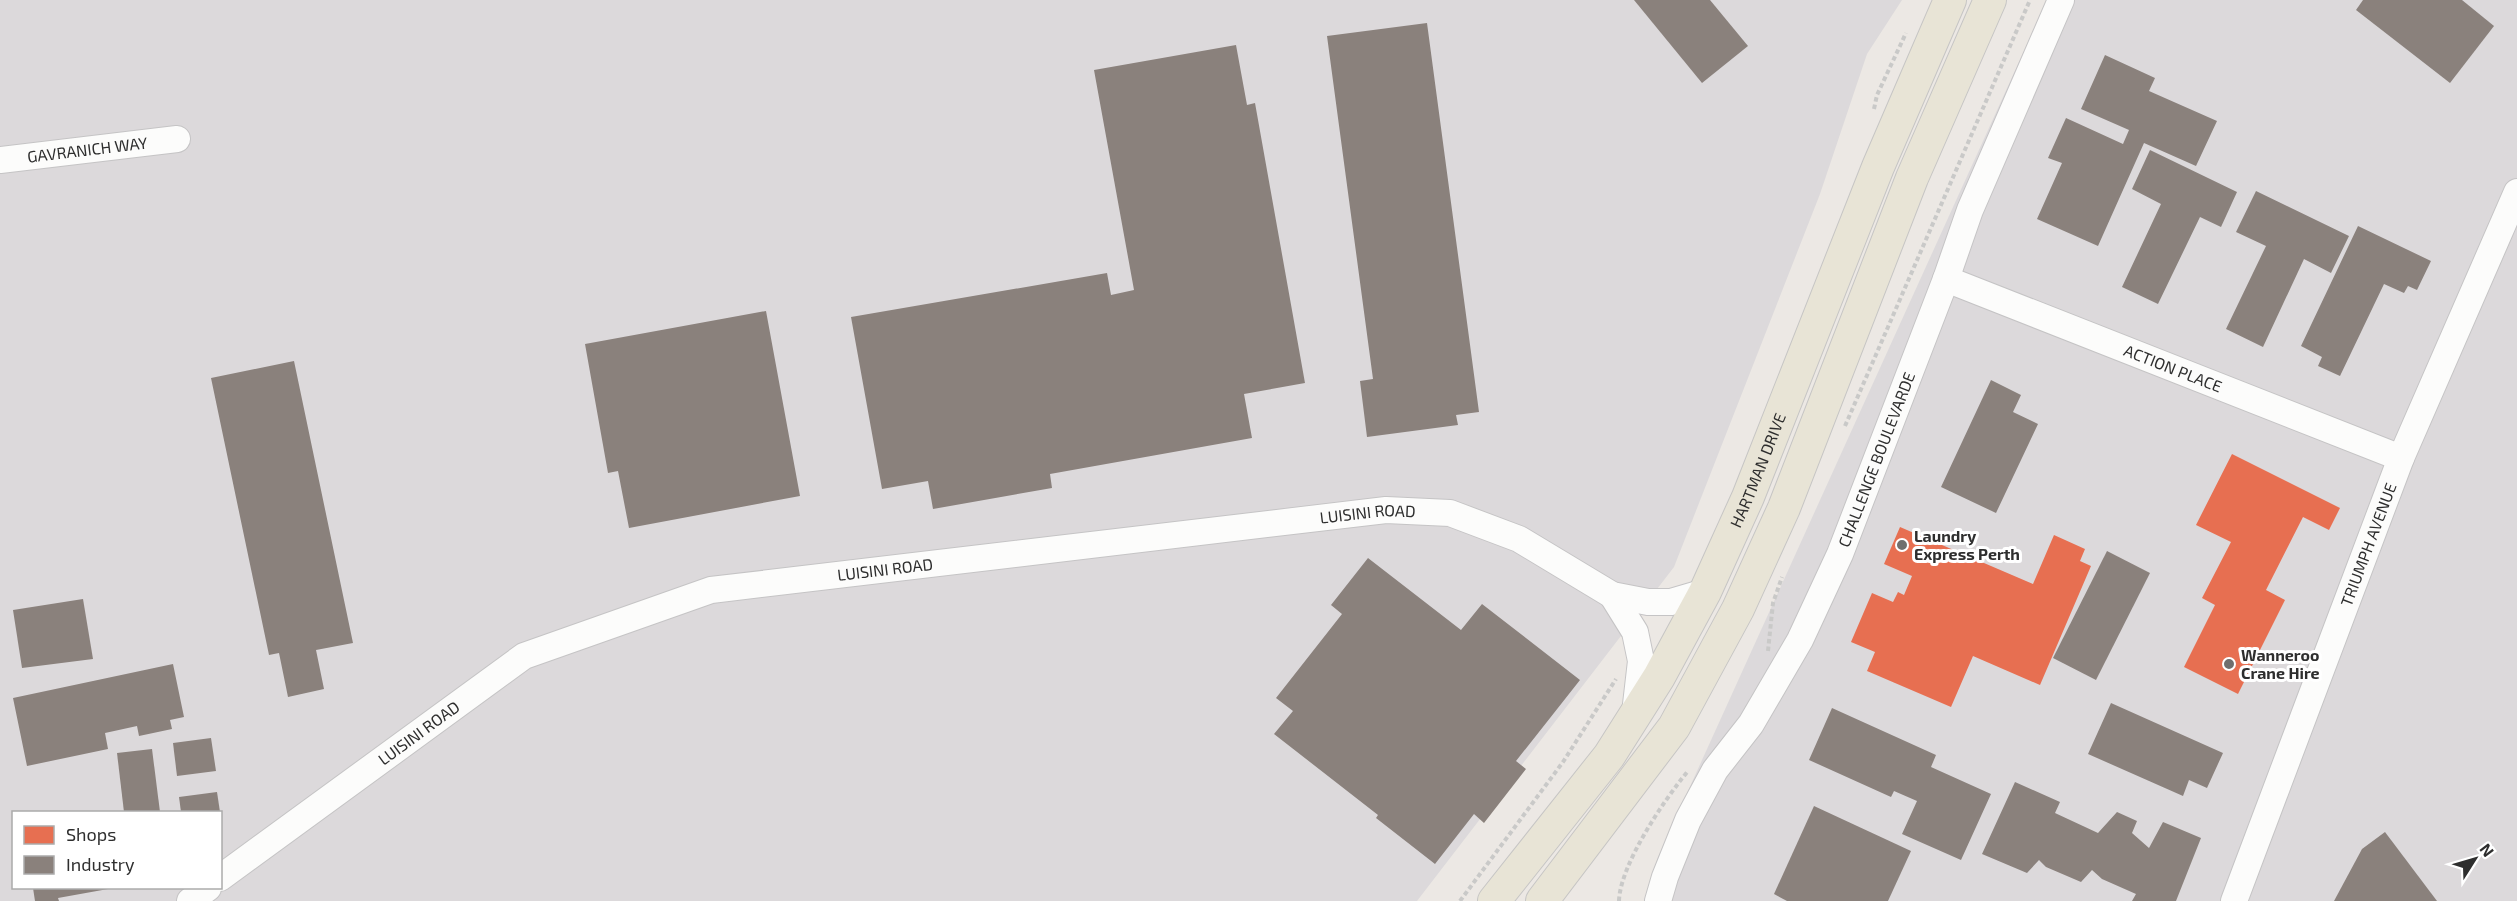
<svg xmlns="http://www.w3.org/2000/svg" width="2517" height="901" viewBox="0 0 2517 901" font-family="'Exo 2',sans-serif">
  <rect width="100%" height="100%" fill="#ece8e4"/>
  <!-- industrial -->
  <g fill="#dcd9db" fill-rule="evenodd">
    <path d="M0,0H1902L1867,54L1820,194L1674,567L1417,901H0ZM14,812H220V888H14Z"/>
    <path d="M2047,0H2517V901H1644L1658,857Z"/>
  </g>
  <!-- shops -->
  <g fill="#e76f51">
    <path d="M2232,454L2340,508L2329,530L2303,517L2266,590L2285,600L2238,694L2184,667L2215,605L2202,598L2231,542L2196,525Z"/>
    <path d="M1900,527L2033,584L2054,535L2085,549L2080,561L2091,566L2040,685L1973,656L1951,707L1867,671L1875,652L1851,642L1872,593L1893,602L1898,592L1904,595L1912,576L1884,564Z"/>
  </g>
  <!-- industry -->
  <g fill="#8a817c">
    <path d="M1634,0H1710L1748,46L1702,83Z"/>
    <path d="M2363,0H2462L2494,26L2450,83L2356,10Z"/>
    <path d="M1427,23L1479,412L1456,415L1458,425L1367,437L1360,381L1373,379L1327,36Z"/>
    <path d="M1236,45L1247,105L1255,103L1305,383L1244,394L1252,438L1050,474L1052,488L933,509L928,481L882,489L851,317L1107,273L1111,295L1134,290L1094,70Z"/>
    <path d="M2105,55L2155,78L2149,91L2217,121L2196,166L2144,143L2098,246L2037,219L2062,163L2048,158L2066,118L2123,144L2129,130L2081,109Z"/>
    <path d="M2150,150L2237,192L2221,227L2200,217L2158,304L2122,287L2161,204L2132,189Z"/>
    <path d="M2256,191L2349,236L2331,273L2304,259L2263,347L2226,329L2266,246L2236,232Z"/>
    <path d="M2358,226L2431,261L2417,290L2408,286L2404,293L2384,284L2340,376L2318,366L2322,357L2301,346Z"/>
    <path d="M766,311L800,496L629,528L618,471L608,473L585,344Z"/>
    <path d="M294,361L353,643L316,650L324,689L288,697L279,653L269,655L211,378Z"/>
    <path d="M1991,380L2021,395L2013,412L2038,424L1996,513L1941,487Z"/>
    <path d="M2107,551L2150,573L2096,680L2053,658Z"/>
    <path d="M1368,558L1461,630L1482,604L1580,680L1516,761L1526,769L1484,823L1474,814L1435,864L1376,818L1378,815L1274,734L1293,711L1276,698L1342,614L1331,605Z"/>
    <path d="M83,599L93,659L22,668L13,610Z"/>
    <path d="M173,664L184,717L170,720L172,729L139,736L137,726L105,733L108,749L27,766L13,698Z"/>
    <path d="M2111,703L2223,753L2207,788L2189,780L2183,796L2088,754Z"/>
    <path d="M1832,708L1936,755L1931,767L1991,794L1961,860L1902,834L1917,801L1894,791L1891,797L1809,760Z"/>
    <path d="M211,738L216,771L177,776L173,743Z"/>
    <path d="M152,749L160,812H124L117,753Z"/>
    <path d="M2015,782L2060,802L2055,813L2098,833L2117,812L2137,821L2132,833L2149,848L2163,822L2201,838L2176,901H2132L2136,894L2102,879L2092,870L2081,882L2046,867L2039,860L2027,873L1982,854Z"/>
    <path d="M217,792L220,812H181L179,797Z"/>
    <path d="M1814,806L1911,851L1888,901H1787L1774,894Z"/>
    <path d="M2385,832L2437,901H2334L2362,849Z"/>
    <path d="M33,888H108V889L58,898L59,901H35Z"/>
  </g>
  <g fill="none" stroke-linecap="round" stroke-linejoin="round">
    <defs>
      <g id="minor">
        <path id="s1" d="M0,160L177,139"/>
        <path id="s2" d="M1946,279L2401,458"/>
        <path d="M1612,595L1635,632L1641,661L1635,713"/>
        <path id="s3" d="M220,878L524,656L711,590L1386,510L1450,513L1519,539L1612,595L1648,602H1671L1705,592"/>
        <path d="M190,901L208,888"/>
        <path id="s4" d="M1658,901L1665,877L1688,820L1715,770L1751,724L1800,640L1840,554L1946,279L1970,210L2061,0"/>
        <path id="s5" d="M2234,901L2401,458L2517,192"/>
      </g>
      <g id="major">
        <path id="s6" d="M1494,901L1609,756L1659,677L1705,592L1748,497L1878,167L1950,0"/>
        <path d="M1542,901L1674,727L1738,609L1784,508L1912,178L1990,0"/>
      </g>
    </defs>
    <!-- minor casing -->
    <use href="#minor" stroke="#c5c4c5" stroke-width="28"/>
    <!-- major casing -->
    <use href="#major" stroke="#c6c5c4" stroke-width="34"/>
    <!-- path -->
    <g stroke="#c9c9c8" stroke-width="4" stroke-dasharray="4.5 3" stroke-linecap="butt">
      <path d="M1874,109L1877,95L1906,33"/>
      <path d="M1845,426L2030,0"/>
      <path d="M1768,651L1773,603L1782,577"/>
      <path d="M1460,901L1563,762L1616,679"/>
      <path d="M1619,901C1620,865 1664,800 1688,771"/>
    </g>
    <!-- minor -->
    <use href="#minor" stroke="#fcfcfb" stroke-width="26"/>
    <!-- major -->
    <use href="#major" stroke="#e8e4d6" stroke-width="32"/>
  </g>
  <!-- markers -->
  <g fill="#706f6e" stroke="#fff" stroke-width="2">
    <circle cx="1902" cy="545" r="6"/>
    <circle cx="2229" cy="664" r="6"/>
  </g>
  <g text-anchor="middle" stroke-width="6" stroke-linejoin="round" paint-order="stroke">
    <!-- street labels -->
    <g font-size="16" fill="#2e2e2e" stroke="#fff">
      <text dy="6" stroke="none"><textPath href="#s1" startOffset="88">GAVRANICH WAY</textPath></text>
      <text dy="6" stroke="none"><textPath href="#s2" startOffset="244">ACTION PLACE</textPath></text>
      <text dy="6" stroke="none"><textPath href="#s4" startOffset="495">CHALLENGE BOULEVARDE</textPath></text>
      <text dy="6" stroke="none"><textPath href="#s6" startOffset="508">HARTMAN DRIVE</textPath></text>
      <text dy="6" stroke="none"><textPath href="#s3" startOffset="1236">LUISINI ROAD</textPath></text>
      <text dy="6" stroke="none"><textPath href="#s5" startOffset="381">TRIUMPH AVENUE</textPath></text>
      <text dy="6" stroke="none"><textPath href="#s3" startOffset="750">LUISINI ROAD</textPath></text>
      <text dy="6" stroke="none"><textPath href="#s3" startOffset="246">LUISINI ROAD</textPath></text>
    </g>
    <!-- poi labels -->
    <g font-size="16" font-weight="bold" fill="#2e2e2e" stroke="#fff" text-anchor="start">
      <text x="1914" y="542">Laundry<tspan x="1914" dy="18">Express Perth</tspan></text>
      <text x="2241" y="661">Wanneroo<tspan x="2241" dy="18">Crane Hire</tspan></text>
    </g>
  </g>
  <!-- legend -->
  <rect x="12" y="811" width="210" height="78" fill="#ffffff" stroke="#ababab" stroke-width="1.5"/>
  <rect x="24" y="826" width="30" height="18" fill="#e76f51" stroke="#ababab" stroke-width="1.5"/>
  <text x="66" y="841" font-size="18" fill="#2e2e2e">Shops</text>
  <rect x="24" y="856" width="30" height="18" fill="#8a817c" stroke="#ababab" stroke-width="1.5"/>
  <text x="66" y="871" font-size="18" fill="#2e2e2e">Industry</text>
  <!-- north arrow -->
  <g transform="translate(2475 859) rotate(53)" stroke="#ffffff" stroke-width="4.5" paint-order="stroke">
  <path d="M0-4.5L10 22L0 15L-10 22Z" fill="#2e2e2e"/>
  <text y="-9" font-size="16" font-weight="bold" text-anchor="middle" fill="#2e2e2e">N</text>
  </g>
</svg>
